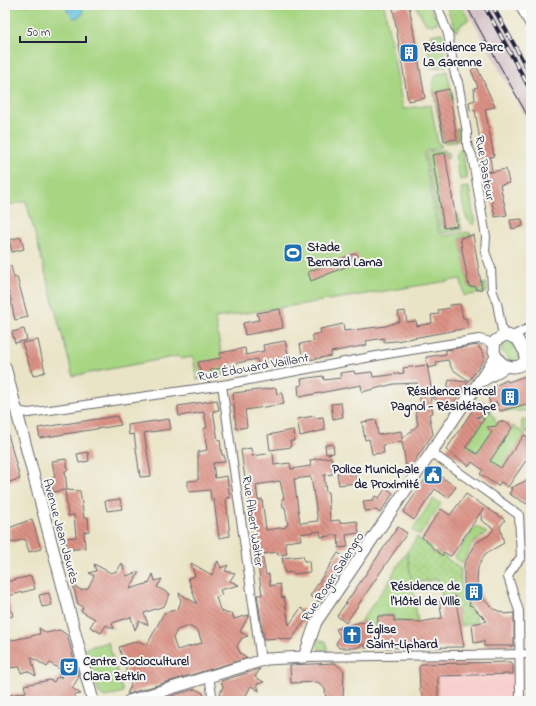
<svg xmlns="http://www.w3.org/2000/svg" width="536" height="706" viewBox="0 0 536 706" font-family="'Indie Flower',sans-serif">
  <defs>
    <pattern id="grass-dots" width="8" height="8" patternUnits="userSpaceOnUse"><rect width="8" height="8" fill="#a7d683"/><path d="M2 2h.1M6 6h.1" fill="none" stroke="#8fb772" stroke-width="1.8" stroke-linecap="round"/></pattern>
    <pattern id="water-ripples" width="26" height="14" patternUnits="userSpaceOnUse"><rect width="26" height="14" fill="#66c3e4"/><path d="M2 4q2-2 4 0t4 0M15 11q2-2 4 0t4 0" fill="none" stroke="#58a7c4"/></pattern>
    <pattern id="building-back-hatch" width="6" height="6" patternUnits="userSpaceOnUse"><rect width="6" height="6" fill="#dc9285"/><path d="M-1 5l2 2M0 0l6 6M5-1l2 2" fill="none" stroke="#b2776e"/></pattern>
  </defs>
  <rect width="100%" height="100%" fill="#f6f6f2"/>
  <filter id="ink" filterUnits="userSpaceOnUse"><feTurbulence type="fractalNoise" baseFrequency=".025" numOctaves="2"/><feDisplacementMap in="SourceGraphic" scale="8" xChannelSelector="R" yChannelSelector="G"/><feConvolveMatrix kernelMatrix="1 2 1 2 8 2 1 2 1" color-interpolation-filters="sRGB"/></filter>
  <filter id="wash" filterUnits="userSpaceOnUse"><feTurbulence type="fractalNoise" baseFrequency=".012" numOctaves="4" result="noise"/><feDisplacementMap in="SourceGraphic" scale="16" xChannelSelector="R" yChannelSelector="G"/><feGaussianBlur stdDeviation="0.9" result="paint"/><feColorMatrix in="noise" values="0 0 0 0 0 0 0 0 0 0 0 0 0 0 0 0 0 1.4 0 .05"/><feComposite in="paint" operator="in"/></filter>
  <g filter="url(#wash)">
    <rect width="100%" height="100%" fill="#eae4c6"/>
    <!-- built -->
    <path fill="#f7d0cd" d="M510,662L513,665V701H423V693L420,691L419,667L422,664Z"/>
    <!-- railway -->
    <path fill="#d2bec3" d="M464,5H495L531,70V127Z"/>
    <!-- grass -->
    <g fill="url(#grass-dots)" stroke="#647c5f">
      <path d="M446,5H461L469,20L463,23L456,32Z"/>
      <path d="M509,342L513,344L520,354C518,359 515,361 509,360L501,350L503,344Z"/>
      <path d="M522,419H531V438L528,431L526,433L522,428Z"/>
      <path d="M417,537L432,548L430,550L436,554L438,552L461,569C460,588 463,601 476,615V623L460,626L455,596L442,598L438,579L412,584L407,552Z"/>
      <path d="M316,640L326,641L328,653L320,651Z"/>
    </g>
    <!-- green -->
    <g fill="#a7d683" stroke="#647c5f">
      <path d="M5,5H384L403,109L431,105L438,144H441V147L426,151L424,155L438,231L443,236L468,232L473,235L460,238L469,287L475,286L476,290L482,289V284L486,283L487,292L464,296L461,279L215,318L225,375L197,380L193,357L180,359L179,356L73,376L26,201L5,206Z"/>
      <path d="M415,5H429L438,22L432,25L426,24Z"/>
      <path d="M442,33L447,66L432,68L430,63L427,39L431,35Z"/>
      <path d="M447,71L453,99L451,100L449,90L435,92L444,141L457,139L456,129L459,128L460,137L456,142L443,143L432,83L436,75Z"/>
      <path d="M462,148L467,179L460,180C458,170 452,155 462,148Z"/>
      <path d="M443,150L449,154L447,160L445,153L432,155L444,228L457,226L455,216L459,215L462,230L443,233L440,231L426,155L429,152Z"/>
      <path d="M469,187L475,225C462,221 463,200 461,188Z"/>
      <path d="M531,403V411H500Z"/>
      <path d="M490,410L495,418L494,420L498,423L494,429L490,427L492,432L477,454L466,447Z"/>
      <path d="M513,426L525,434L502,469L488,460L492,458Z"/>
      <path d="M433,499L441,504L420,535L412,530Z"/>
      <path d="M476,526L487,533L473,543L462,564L454,558Z"/>
      <path d="M407,552L418,622L394,621V616L386,615V620L383,616H378L379,632H366V622H360L393,576L392,575Z"/>
      <path d="M108,642L123,692L105,697L99,693L86,648Z"/>
    </g>
    <!-- water -->
    <path fill="url(#water-ripples)" stroke="#447290" d="M66,5H82L83,14L79,17L74,18L67,11Z"/>
    <g id="blocks">
      <!-- building -->
      <g fill="url(#building-back-hatch)" fill-rule="evenodd">
        <path d="M409,5L425,98L408,101L393,8Z"/>
        <path d="M477,67L495,107L485,109L494,156L490,157L492,171L483,173L479,153V147H481L475,110L470,111L469,102L475,100L474,88L478,87L471,70Z"/>
        <path d="M449,89L457,139L444,141L435,92Z"/>
        <path d="M445,153L457,226L444,228L432,155Z"/>
        <path d="M506,169L509,183L500,185L507,215L495,217L486,173Z"/>
        <path d="M522,219L523,226L512,229L510,220Z"/>
        <path d="M473,235L482,289L476,290L475,286L469,287L460,238Z"/>
        <path d="M21,237L24,249L12,252L9,240Z"/>
        <path d="M356,253L360,261L311,281L308,272Z"/>
        <path d="M11,266L14,278L17,277L28,317L15,320L9,292L6,293L5,288V267Z"/>
        <path d="M460,304L463,318H466L468,328L396,341L384,342V338L366,341L367,345L331,352V356L303,361L300,344L314,341L312,335L321,333L320,329L343,324L344,331L386,326L400,321L398,312L405,311L407,322L416,321L417,326L432,323L431,315L439,314L438,310L450,308V305Z"/>
        <path d="M280,309L283,328L245,335L243,323L259,320L257,313Z"/>
        <path d="M24,329L27,340L15,343L12,332Z"/>
        <path d="M38,340L45,372L33,376L22,343Z"/>
        <path d="M285,341L289,358L258,364L257,359L232,364V366L210,370L211,373L201,375L198,362L221,358L220,353L245,348L246,355L264,351L263,345Z"/>
        <path d="M478,345L485,358L469,381L452,369L448,360L436,362L437,366L428,368L426,357L446,354V350Z"/>
        <path d="M427,365L433,397L446,393L449,380L468,382L450,409L430,396L433,413L429,414L433,434L407,472L402,441L383,445L384,453L372,454L369,439L365,440L362,422L376,420L378,435L401,431L402,439L418,425L414,406L421,405L417,383L394,384L362,392L361,385L299,397L298,386L302,385L301,379L323,376L324,380L332,379L341,378L340,373L354,371L355,374L372,372L373,377L383,376L404,373L403,368Z"/>
        <path d="M528,375L529,380L531,379V403L500,411L496,401L491,408L487,390L507,380L508,382Z"/>
        <path d="M276,388L277,394L282,393L284,404L245,410L247,427L236,429L233,393Z"/>
        <path d="M217,400L219,410L213,411L218,440H220L222,455H224L225,462L213,463L215,478L227,476L230,498H226L230,536L219,538L214,500H211L210,490L189,492L188,488V481L198,480V452L207,450L204,428H207L204,412L179,416L178,409V406Z"/>
        <path d="M341,403L343,417L333,419L331,404Z"/>
        <path d="M480,403L490,410L487,414L476,417L484,419L466,447L477,454L492,432L487,427L496,426L499,421L508,423L512,428L490,461L501,468L524,435L529,438L531,442V453L508,487L501,482L498,486L480,474L483,470L472,462L469,466L446,450L476,405L478,406Z"/>
        <path d="M117,416L121,425L40,438L38,428Z"/>
        <path d="M314,416L315,418L323,417L325,430L300,436L297,419Z"/>
        <path d="M169,419L171,429L144,433L151,476L140,477L134,434L129,435L128,425Z"/>
        <path d="M7,430L20,479L5,483V431Z"/>
        <path d="M293,430L294,441H290L291,447L270,450L268,435Z"/>
        <path d="M333,444L334,453L326,454L325,445Z"/>
        <path d="M251,448L252,456L273,453L274,465L290,463L291,469L311,466L310,460L331,457L333,474L324,475L326,492H328L330,519L331,521L339,520L340,523L357,521L359,533L346,535L348,547L339,548L338,535L321,537L320,531L300,534L301,540L285,542L287,554L278,555V552L262,554L266,575L269,574L270,586L280,584L282,598L284,597L289,625L301,608L310,614L291,640L278,638L264,639L257,595H262L260,581L258,564L256,565L253,549H257L254,524L251,500H248L241,450ZM311,477L318,521L300,523L294,479ZM280,481L284,498L282,499L283,507H285L288,525H286V527L266,530L262,499L258,500L256,485Z"/>
        <path d="M88,452L89,461L79,463L77,454Z"/>
        <path d="M66,459L68,470L65,471L67,490L80,491L84,518L88,517L89,531L84,532L85,548L67,550L66,538L76,537L74,515L68,516L65,490L53,492L52,478L55,477L52,461Z"/>
        <path d="M354,470L356,483L339,485L337,473Z"/>
        <path d="M436,473L456,487L448,498L435,489L414,520L403,512L429,474Z"/>
        <path d="M530,479V497L527,504L509,494L512,489L510,488Z"/>
        <path d="M386,488L393,493L380,513L376,510L365,511L363,501L373,500L375,496L379,498Z"/>
        <path d="M466,494L505,520L500,527L504,543L485,554L478,567L477,582L482,597L492,608L505,614L514,613V646H484V641L474,643L472,624L487,621L472,606L469,605L470,602L469,594L464,583V564L474,547V544L489,535L494,529L481,520L483,509L452,555L450,556L444,552L442,556L422,537L441,509L450,515Z"/>
        <path d="M120,499L122,509L107,511L105,501Z"/>
        <path d="M32,519L41,549L29,552L25,539L11,543L9,528Z"/>
        <path d="M398,527L407,533L346,623L337,616Z"/>
        <path d="M338,553L348,559L319,602L310,596Z"/>
        <path d="M303,556L304,561H309L310,572L293,574V572L285,573L282,558Z"/>
        <path d="M218,561L221,568L228,565L225,571L235,573L230,581L239,585L220,590L222,595L216,597L220,610L228,614L232,613L234,619L249,615L240,632L248,636L242,638L237,646L240,653L248,658L127,694L131,685L129,679L121,675L127,673L119,647L138,641L147,645L164,613L178,609L181,601L179,593L197,604L188,578L195,576L191,563L212,575ZM189,626L198,631L202,643L177,650L173,638L177,630Z"/>
        <path d="M122,563L126,576L139,572L130,589L149,583L153,574L155,581L162,579L157,587L170,594L164,606L144,613L148,625L139,621L135,630L131,617L112,623L114,629L106,625L101,633L90,627L95,619L81,611L83,607L78,604L73,585L81,590L88,588L94,576L89,573L96,571L94,564L111,573L117,571Z"/>
        <path d="M31,576L35,589L8,596L5,582Z"/>
        <path d="M49,593L52,605L42,607L39,595Z"/>
        <path d="M5,596H7L13,616L5,618Z"/>
        <path d="M455,596L464,647L365,648V644L356,648H339L336,644L340,636L336,629L361,622L365,623L377,637L378,616H394V621L421,622L442,618L439,599Z"/>
        <path d="M39,628L46,633L60,630L67,635L79,677L72,688L81,694L74,695L75,701H5V696L26,692L24,685L50,680L54,682L56,678L62,677L58,675L61,670L50,663L47,667L31,657L36,676L27,671L21,673L20,667L5,668V655L9,649L6,636L13,640L40,634Z"/>
        <path d="M510,662L513,665V674L438,676V701H423V695L420,691L419,667L422,664Z"/>
        <path d="M335,663L344,671L343,701H326L325,689L318,682L291,683L290,665Z"/>
        <path d="M260,669L255,677L264,682L257,684L259,691L251,686L243,701L234,698L232,701H218V698L223,687L221,681Z"/>
        <path d="M195,689L203,693L206,701H161V699Z"/>
      </g>
    </g>
  </g>
  <g filter="url(#ink)">
    <use href="#blocks" fill-opacity="0" stroke="#68666c" stroke-width="1"/>
    <g fill="none" stroke-linecap="round" stroke-linejoin="round">
      <defs>
        <g id="street">
          <path d="M437,5L448,34L455,75L458,82L467,132V145L472,155L486,237L485,252L491,268L492,290L497,303L503,336"/>
          <path d="M512,336L531,327"/>
          <path d="M222,385L261,661"/>
          <path d="M16,407L21,412L29,413L217,386L387,354L479,339L487,341L494,346"/>
          <path d="M432,453L519,515L521,557L510,572L508,577L519,611L520,701"/>
          <path d="M304,657L531,654"/>
          <path d="M209,676L213,701"/>
        </g>
        <g id="secondary">
          <path d="M521,5L531,24"/>
          <path d="M508,335L518,340L526,354L524,363C511,372 498,364 494,351L495,341L503,336Z"/>
          <path d="M5,367L93,701"/>
          <path d="M482,381L507,366"/>
          <path d="M129,701L267,659L304,657L316,622L496,357"/>
        </g>
      </defs>
      <!-- street casing -->
      <use href="#street" stroke="#68666c" stroke-width="10"/>
      <!-- secondary casing -->
      <use href="#secondary" stroke="#68666c" stroke-width="13"/>
      <!-- street -->
      <use href="#street" stroke="#fff" stroke-width="8"/>
      <!-- secondary -->
      <use href="#secondary" stroke="#fff" stroke-width="11"/>
      <!-- tram -->
      <path stroke="#22223b" stroke-width="1" d="M466,5L531,122"/>
      <defs>
        <g id="rail">
          <path d="M484,5L531,91"/>
          <path d="M492,5L531,75"/>
        </g>
      </defs>
      <!-- rail casing -->
      <use href="#rail" stroke="#22223b" stroke-width="4"/>
      <!-- rail -->
      <use href="#rail" stroke="#f6f6f2" stroke-width="2.5" stroke-dasharray="8" stroke-linecap="butt"/>
    </g>
  </g>
  <!-- icons -->
  <defs>
    <symbol id="building-square" viewBox="-11 -11 22 22"><rect x="-9" y="-9" width="18" height="18" rx="4" fill="#1f6fb2" stroke="#f6f6f2"/><path d="M-4-6H4V6H1V3H-1V6H-4ZM-2.5-4.3h1.7v1.8h-1.7ZM.8-4.3h1.7v1.8H.8ZM-2.5-1h1.7V.8h-1.7ZM.8-1h1.7V.8H.8Z" fill="#fff"/></symbol>
    <symbol id="stadium-square" viewBox="-11 -11 22 22"><rect x="-9" y="-9" width="18" height="18" rx="4" fill="#1f6fb2" stroke="#f6f6f2"/><path d="M0-5a6.5 5 0 1 0 0 10a6.5 5 0 1 0 0-10ZM-3.5-1.8h7v3.6h-7Z" fill="#fff"/></symbol>
    <symbol id="civic-square" viewBox="-11 -11 22 22"><rect x="-9" y="-9" width="18" height="18" rx="4" fill="#1f6fb2" stroke="#f6f6f2"/><path d="M-.6-6.5H3V-4.5H.6V-3L4-1V1h2V6H-6V1h2V-1L-.6-3ZM-1.2 2.5V6h2.4V2.5Z" fill="#fff"/></symbol>
    <symbol id="church-square" viewBox="-11 -11 22 22"><rect x="-9" y="-9" width="18" height="18" rx="4" fill="#1f6fb2" stroke="#f6f6f2"/><path d="M-1.2-6h2.4v3.5h3.3v2.4h-3.3V6h-2.4V-.1h-3.3v-2.4h3.3Z" fill="#fff"/></symbol>
    <symbol id="theatre-square" viewBox="-11 -11 22 22"><rect x="-9" y="-9" width="18" height="18" rx="4" fill="#1f6fb2" stroke="#f6f6f2"/><path d="M-5-5.5Q0-4 5-5.5V0Q5 5 0 6Q-5 5-5 0ZM-3.3-2.5H-1v1.5H-3.3ZM1-2.5H3.3v1.5H1ZM-2.8 1Q0 5.5 2.8 1Z" fill="#fff"/></symbol>
  </defs>
  <g fill-rule="evenodd">
    <use href="#building-square" x="398" y="42" width="22" height="22"/>
    <use href="#stadium-square" x="282" y="242" width="22" height="22"/>
    <use href="#building-square" x="499" y="386" width="22" height="22"/>
    <use href="#civic-square" x="422" y="464" width="22" height="22"/>
    <use href="#building-square" x="463" y="581" width="22" height="22"/>
    <use href="#church-square" x="341" y="624" width="22" height="22"/>
    <use href="#theatre-square" x="58" y="656" width="22" height="22"/>
  </g>
  <g text-anchor="middle" stroke-width="4" stroke-linejoin="round" paint-order="stroke">
    <!-- poi labels -->
    <g font-size="13" font-weight="bold" fill="#22223b" stroke="#f6f6f2" text-anchor="start">
      <text x="423" y="51">Résidence Parc<tspan x="423" dy="15">La Garenne</tspan></text>
      <text x="307" y="251">Stade<tspan x="307" dy="15">Bernard Lama</tspan></text>
      <text x="496" y="395" text-anchor="end">Résidence Marcel<tspan x="496" dy="15">Pagnol - Résidétape</tspan></text>
      <text x="419" y="473" text-anchor="end">Police Municipale<tspan x="419" dy="15">de Proximité</tspan></text>
      <text x="460" y="590" text-anchor="end">Résidence de<tspan x="460" dy="15">l'Hôtel de Ville</tspan></text>
      <text x="366" y="633">Église<tspan x="366" dy="15">Saint-Liphard</tspan></text>
      <text x="83" y="665">Centre Socioculturel<tspan x="83" dy="15">Clara Zetkin</tspan></text>
    </g>
    <!-- street labels -->
    <g font-size="13" fill="#22223b" stroke="#f6f6f2">
      <text transform="translate(486 168) rotate(80)" y="5">Rue Pasteur</text>
      <text transform="translate(253 366) rotate(-10)" y="5">Rue Édouard Vaillant</text>
      <text transform="translate(254 521) rotate(82)" y="5">Rue Albert Walter</text>
      <text transform="translate(62 531) rotate(75)" y="5">Avenue Jean Jaurès</text>
      <text transform="translate(332 576) rotate(-57)" y="5">Rue Roger Salengro</text>
    </g>
  </g>
  <!-- margin -->
  <rect width="536" height="706" fill="none" stroke="#f6f6f2" stroke-width="20"/>
  <!-- scale -->
  <path d="M20 36v6h66v-6" fill="none" stroke="#22223b" stroke-width="2"/>
  <text x="26" y="36" font-size="12" fill="#22223b" stroke="#f6f6f2" stroke-width="3" paint-order="stroke">50 m</text>
</svg>
